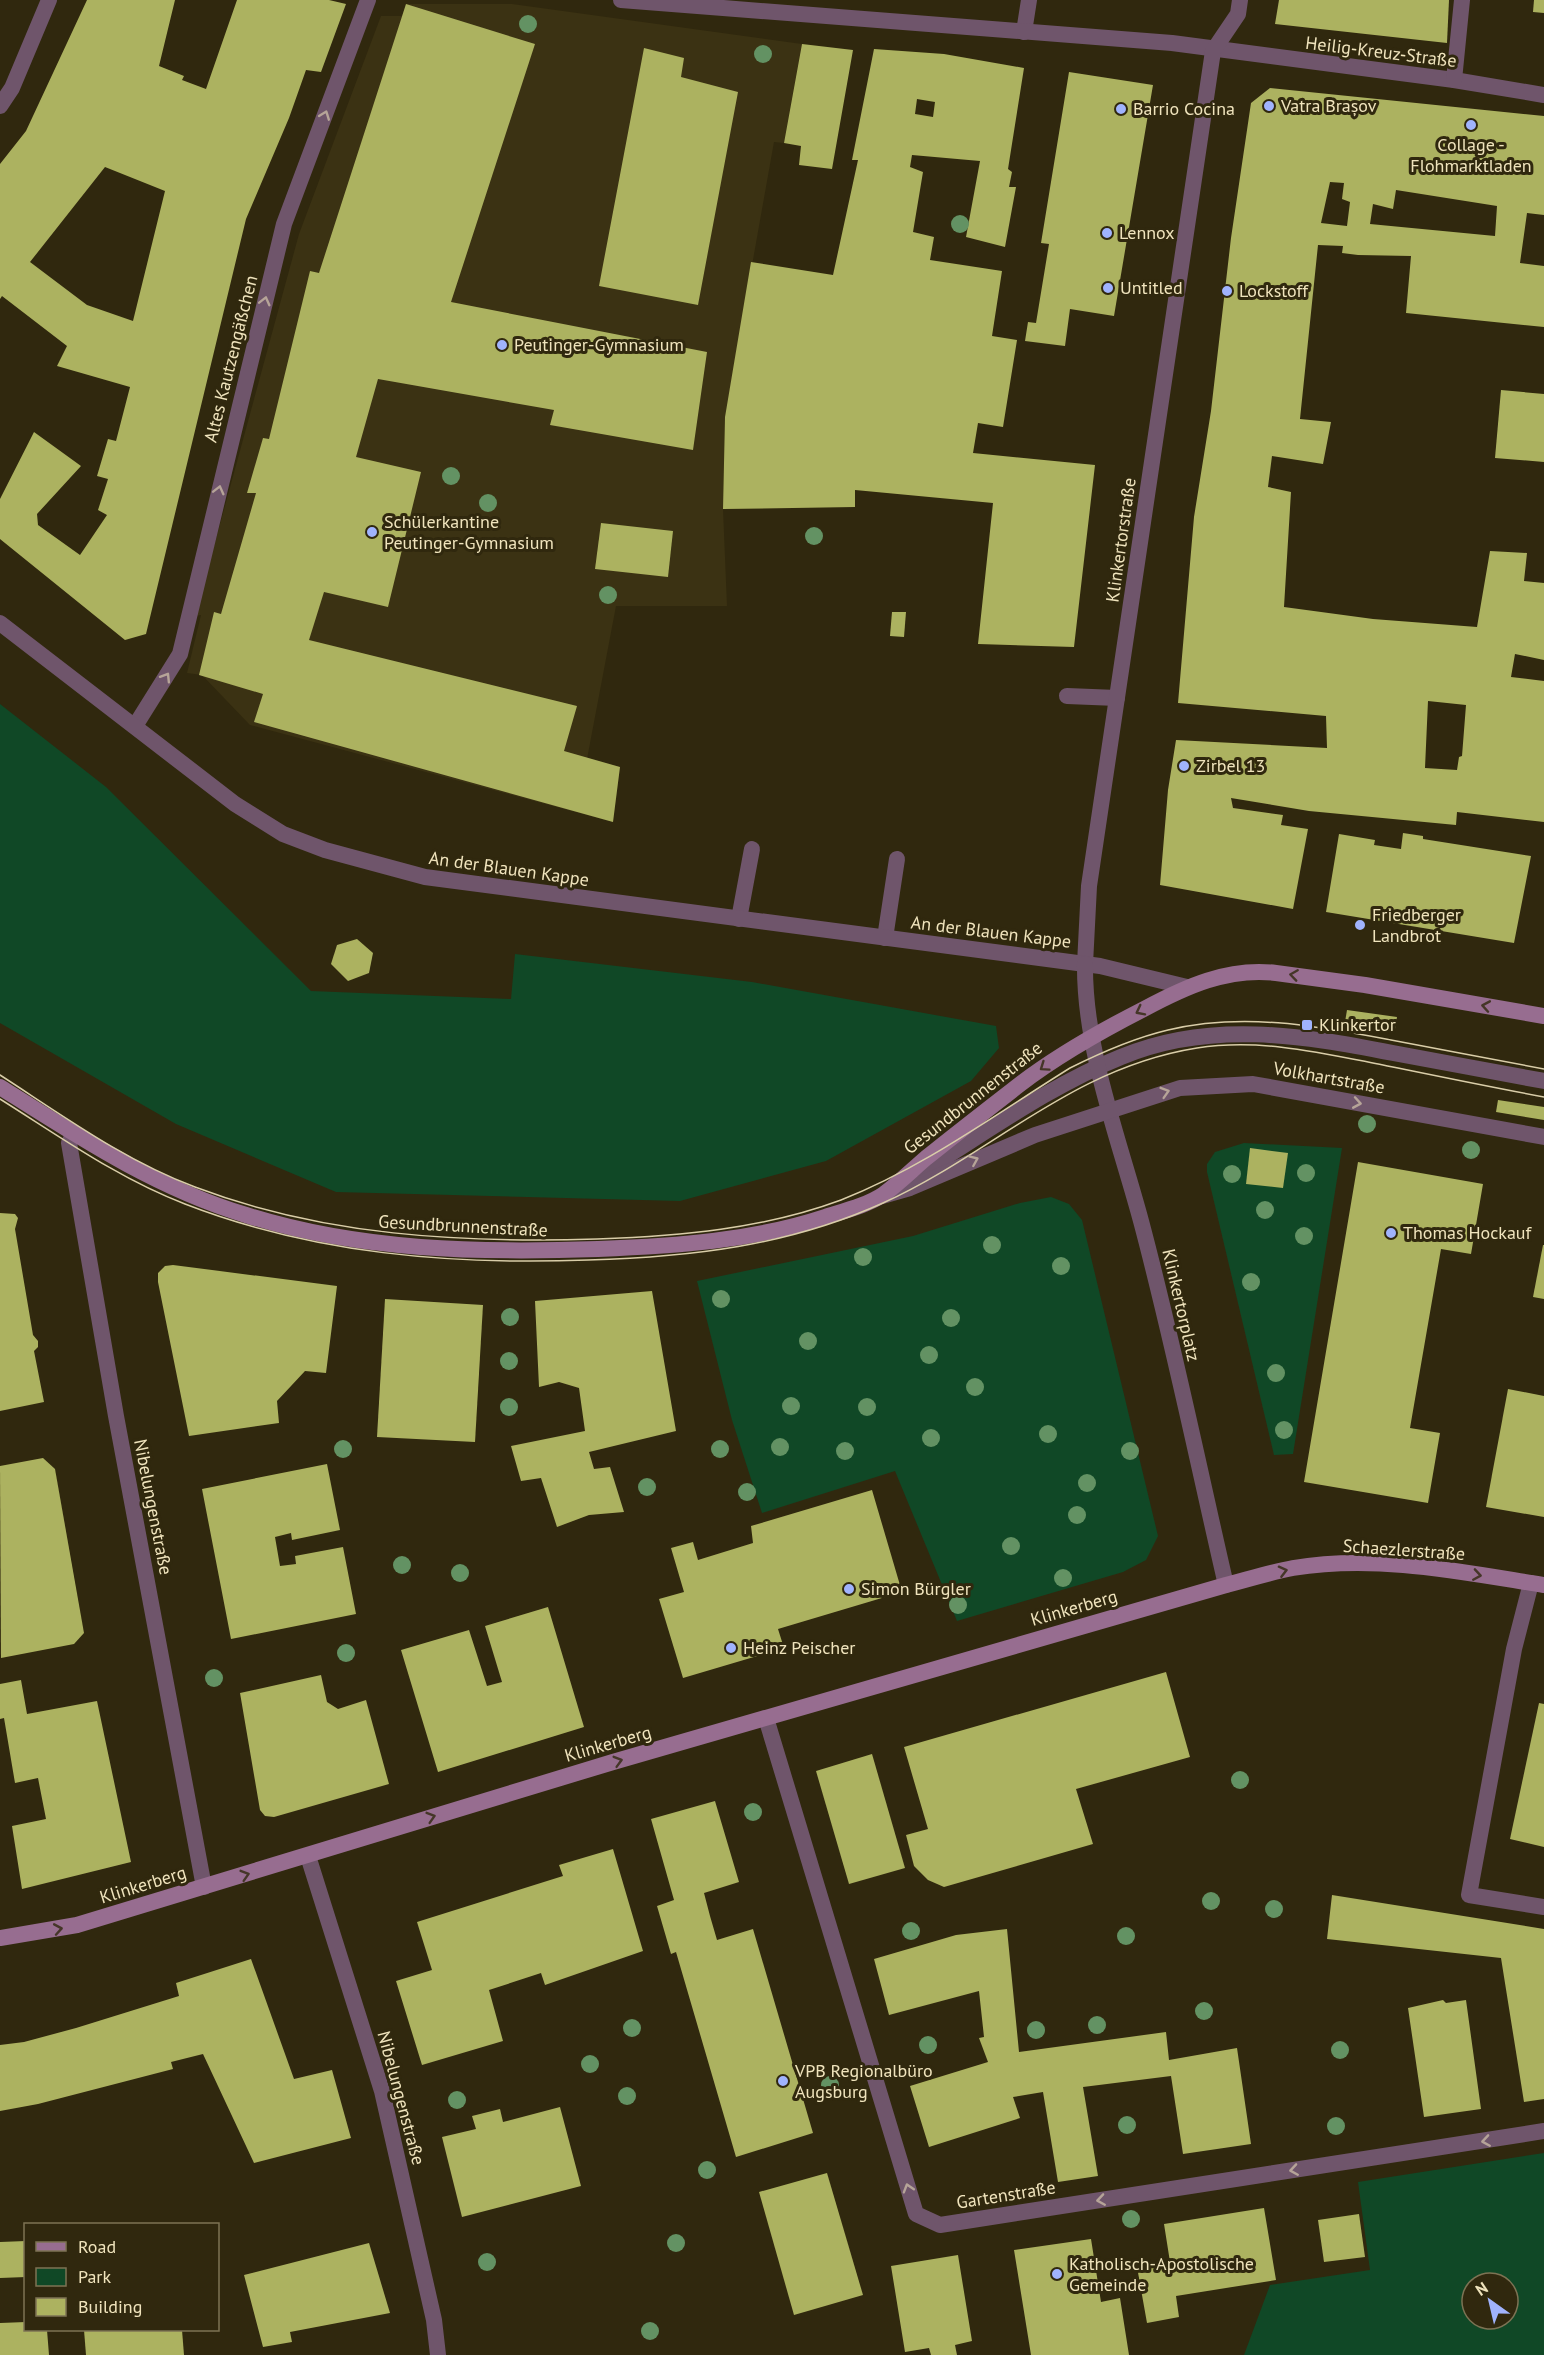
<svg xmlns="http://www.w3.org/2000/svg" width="1544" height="2355" viewBox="0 0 1544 2355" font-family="'PT Sans',sans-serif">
  <rect width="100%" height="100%" fill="#30280e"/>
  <!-- built -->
  <path fill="#3b3213" d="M406,4H512L802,44L784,143L774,142L725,417L723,509L727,606H616L587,759L620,767L613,822L250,725L202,675L187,673L201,615L195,616L299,234L381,16H402Z"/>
  <!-- green -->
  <g fill="#104826" fill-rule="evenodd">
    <path d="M0,704L106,787L311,991L511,999L515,954L752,982L996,1026L999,1048L971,1081L826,1161L680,1201L336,1192L176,1124L0,1023Z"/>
    <path d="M1244,1143L1342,1148L1293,1454L1274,1455L1207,1172V1164L1215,1152Z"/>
    <path d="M1051,1197L1069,1204L1082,1220L1158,1536L1146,1560L1123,1572L957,1621L895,1471L762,1513L732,1420L697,1281L913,1236L1020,1203Z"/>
    <path d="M1544,2153V2355H1244L1270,2285L1370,2270L1358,2182ZM1472,2283H1508V2319H1472Z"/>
  </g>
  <!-- building -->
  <g fill="#acb260" fill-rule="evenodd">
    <path d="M87,0H175L159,66L184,76L182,80L206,89L237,0H329L346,4L321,72L306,70L289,118L246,219L146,634L125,640L0,539V499L34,432L81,466L37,514L38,525L80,555L107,515L98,510L108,479L97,476L108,439L116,441L130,387L57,366L67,346L2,296L0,299V164L26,131ZM105,167L165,191L133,321L87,305L30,262Z"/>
    <path d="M1279,0H1449L1447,43L1275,24Z"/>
    <path d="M1534,0H1544V13L1533,12Z"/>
    <path d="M406,4L535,44L451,302L707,352L693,450L550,425L554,410L378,379L356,457L421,472L388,607L324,592L309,640L577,706L564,751L620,767L613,822L254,722L263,694L199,675L214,612L221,614L256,493H247L263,438L269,439L310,271L319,273Z"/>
    <path d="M802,44L853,50L832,169L799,165L801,146L784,143Z"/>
    <path d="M644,48L684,58L681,77L738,92L698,305L599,286Z"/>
    <path d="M874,49L944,54L1024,68L1008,169L1012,172L1009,187H1016L1005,247L966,237L980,161L912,155L910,167L923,172L913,232L934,237L930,260L1002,271L992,336L1017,340L1003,427L978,423L973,453L1095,465L1074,647L978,644L993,503L855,490V507L723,509L725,417L751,262L833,275L858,160H852ZM917,99L935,102L933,117L915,114Z"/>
    <path d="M1069,72L1153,85L1114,316L1070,309L1065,346L1025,341L1028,322L1036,323L1049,244L1041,243Z"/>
    <path d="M1270,88L1544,116V215L1527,213L1520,263L1544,266V327L1406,313L1411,256L1358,255L1342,253L1343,246L1318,245L1300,419L1331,422L1323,464L1272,456L1268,487L1291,492L1284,607L1373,619L1477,627L1490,551L1527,553L1524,581L1544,583V660L1515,654L1511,677L1544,681V822L1457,812L1456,825L1309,811L1231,798L1233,808L1283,815L1281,825L1308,829L1293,909L1160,885L1168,790L1176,740L1327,748L1326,716L1178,703L1194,517L1211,411L1231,238L1251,103ZM1330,182L1344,183L1342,199L1350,202L1347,226L1321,223ZM1396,190L1497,206L1495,236L1370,224L1373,204L1393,209ZM1428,701L1466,705L1462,756L1459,757L1457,770L1425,768Z"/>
    <path d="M1501,390L1544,394V462L1495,458Z"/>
    <path d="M601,523L673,531L668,577L595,569Z"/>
    <path d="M892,612H906L904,637L890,636Z"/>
    <path d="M1403,833L1423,836V839L1531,856L1514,943L1326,912L1339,834L1375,840L1374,845L1401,849Z"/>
    <path d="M357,939L373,953L369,973L348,981L331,964L337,945Z"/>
    <path d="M1347,1010L1397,1017L1395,1029L1345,1022Z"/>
    <path d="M1498,1100L1544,1107V1120L1496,1112Z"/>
    <path d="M1250,1148L1288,1153L1283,1188L1246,1184Z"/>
    <path d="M1358,1162L1483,1184L1471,1254L1441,1249L1410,1428L1440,1433L1428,1503L1304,1482Z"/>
    <path d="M0,1213L15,1214L18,1218L15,1229L33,1335L38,1341V1347L34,1351L44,1402L0,1411Z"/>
    <path d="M1543,1245H1544V1299L1533,1297Z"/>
    <path d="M173,1265L337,1286L326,1373L305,1371L277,1401L279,1423L189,1436L158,1282V1273L165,1266Z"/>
    <path d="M652,1291L676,1431L589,1452L594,1469L610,1467L624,1512L589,1515L557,1527L541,1478L521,1481L511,1446L585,1431L579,1388L559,1382L539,1387L535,1301Z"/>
    <path d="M385,1299L483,1305L475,1442L377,1437Z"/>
    <path d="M1508,1389L1544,1396V1517L1486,1507Z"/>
    <path d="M43,1458L55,1469L84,1633L74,1644L1,1658L0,1466Z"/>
    <path d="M327,1464L340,1530L292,1540L291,1533L275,1537L280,1566L296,1564L295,1556L343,1547L356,1614L231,1639L202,1489Z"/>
    <path d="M872,1490L902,1592L778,1629L784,1648L683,1678L659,1599L684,1592L671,1548L693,1542L698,1560L753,1543L751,1526Z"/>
    <path d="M548,1607L584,1727L438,1772L401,1650L469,1630L487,1686L502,1682L485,1626Z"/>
    <path d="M1166,1672L1190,1757L1076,1789L1093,1844L944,1887L928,1880L914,1866L906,1835L928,1829L904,1747Z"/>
    <path d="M321,1675L327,1702L338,1709L366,1700L389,1784L274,1817L265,1816L260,1810L240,1693Z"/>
    <path d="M21,1680L27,1714L97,1701L131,1862L22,1889L12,1826L46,1819L38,1778L15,1783L4,1718L0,1719V1684Z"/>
    <path d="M1539,1703L1544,1704V1847L1510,1839Z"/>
    <path d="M872,1754L905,1868L849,1884L816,1771Z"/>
    <path d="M715,1801L739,1882L704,1893L710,1916L717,1940L753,1929L813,2133L736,2157L676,1952L671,1954L657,1906L674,1900L651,1819Z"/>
    <path d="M613,1849L643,1951L545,1985L541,1973L489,1990L503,2041L422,2065L396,1981L432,1970L417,1922L563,1876L559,1865Z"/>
    <path d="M1332,1895L1544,1929V2099L1524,2102L1501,1958L1327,1939Z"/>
    <path d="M1007,1929L1019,2052L1166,2032L1169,2060L1237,2048L1251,2144L1183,2154L1171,2076L1083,2087L1098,2176L1058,2182L1043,2092L1013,2097L1020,2118L929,2147L910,2086L988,2062L979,2038L984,2037L979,1991L889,2015L874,1959L956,1935Z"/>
    <path d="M251,1959L294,2079L332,2070L351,2138L254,2163L203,2054L171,2062L173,2069L38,2104L0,2111V2045L24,2042L76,2028L179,1996L176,1983Z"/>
    <path d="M1443,2000L1446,2003L1466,2000L1481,2109L1424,2117L1408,2008Z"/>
    <path d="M560,2107L581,2186L462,2217L442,2137L476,2129L472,2116L500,2109L503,2122Z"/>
    <path d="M827,2173L863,2295L794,2315L759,2192Z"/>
    <path d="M1264,2208L1276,2280L1176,2296L1179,2317L1147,2323L1137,2267L1170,2262L1164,2224Z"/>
    <path d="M1359,2214L1365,2257L1324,2262L1318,2220Z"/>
    <path d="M1091,2239L1101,2302L1120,2298L1129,2355H1031L1014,2250Z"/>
    <path d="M26,2241V2277L0,2278V2242Z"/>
    <path d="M369,2243L390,2313L290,2332L292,2342L263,2347L244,2275Z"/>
    <path d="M958,2255L972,2341L955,2345L957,2355H931L929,2348L905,2352L891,2266Z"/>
    <path d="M26,2322V2330H47L49,2355H0V2323Z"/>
    <path d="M84,2330H182L184,2355H86Z"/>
  </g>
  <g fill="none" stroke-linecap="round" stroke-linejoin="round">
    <!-- service -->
    <g stroke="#6f556b" stroke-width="16">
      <path d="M1024,32L1029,0"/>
      <path d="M1067,696L1117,698"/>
      <path d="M739,919L752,849"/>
      <path d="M885,938L897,859"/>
      <path d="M905,1182C976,1140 1044,1088 1121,1057C1209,1020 1302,1035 1393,1053C1443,1062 1494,1072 1544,1081"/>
      <path d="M1531,1583L1514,1649L1469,1895L1544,1907"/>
    </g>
    <!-- minor -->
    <g stroke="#6f556b" stroke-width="16">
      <path d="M621,0L1172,43L1454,80L1544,95"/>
      <path d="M1454,80L1462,0"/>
      <path d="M0,106L12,88L49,0"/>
      <path d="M135,726L180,654L284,224L368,0"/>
      <path d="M1085,964L1089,886L1213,51L1238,14L1240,0"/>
      <path d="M74,1134L69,1143L116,1416L204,1887"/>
      <path d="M766,1718L916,2214L940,2225L1544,2131"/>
      <path d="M308,1856L382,2091L434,2320L438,2355"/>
    </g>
    <!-- tertiary -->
    <g stroke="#6f556b" stroke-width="16">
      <path d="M0,623L235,804L283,834L325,850L425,877L1100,966L1187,987"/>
      <path d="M1085,964C1084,1049 1119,1139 1141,1221C1173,1341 1198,1464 1226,1585"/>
      <path d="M882,1196L910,1188L1035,1135L1180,1088L1253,1084L1544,1137"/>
    </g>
    <!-- secondary -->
    <g stroke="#976d90" stroke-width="16">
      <path d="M0,1087C79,1137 156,1188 246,1215C360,1251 480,1253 598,1249C675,1246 752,1241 825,1217C844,1211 868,1205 884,1194C899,1183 912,1170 926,1158C957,1133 988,1109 1019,1085C1058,1055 1101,1031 1144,1009C1185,987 1228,967 1276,973L1365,985L1544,1016"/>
      <path d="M0,1938L77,1925L613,1762L1226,1585C1249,1579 1271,1572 1293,1568C1376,1554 1462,1572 1544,1585"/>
    </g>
    <!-- tram -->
    <g stroke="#d9cda8" stroke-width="1.5">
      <path d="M0,1075C62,1115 125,1161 195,1187C324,1236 461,1243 597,1239C680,1236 763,1229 841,1200C923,1168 996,1114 1070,1068C1102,1052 1134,1038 1168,1030C1244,1012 1316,1026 1391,1040C1442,1050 1493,1059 1544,1069"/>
      <path d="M0,1099C59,1136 119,1179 185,1204C314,1254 450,1265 588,1260C690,1257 788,1246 883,1203C993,1153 1071,1068 1197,1048C1260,1038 1322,1053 1383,1065C1437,1076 1490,1087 1544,1097"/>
    </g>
  </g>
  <!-- trees -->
  <g fill="#639263">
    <circle cx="528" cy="24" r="9"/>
    <circle cx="763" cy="54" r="9"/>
    <circle cx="960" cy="224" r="9"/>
    <circle cx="451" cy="476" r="9"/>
    <circle cx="488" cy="503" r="9"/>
    <circle cx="814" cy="536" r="9"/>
    <circle cx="608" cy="595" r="9"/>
    <circle cx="1367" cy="1124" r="9"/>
    <circle cx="1471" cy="1150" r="9"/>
    <circle cx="1306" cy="1173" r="9"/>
    <circle cx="1232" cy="1174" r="9"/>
    <circle cx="1265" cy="1210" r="9"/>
    <circle cx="1304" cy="1236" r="9"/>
    <circle cx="992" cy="1245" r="9"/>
    <circle cx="863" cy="1257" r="9"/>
    <circle cx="1061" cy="1266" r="9"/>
    <circle cx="1251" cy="1282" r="9"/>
    <circle cx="721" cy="1299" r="9"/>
    <circle cx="510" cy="1317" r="9"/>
    <circle cx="951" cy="1318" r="9"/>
    <circle cx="808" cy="1341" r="9"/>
    <circle cx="929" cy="1355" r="9"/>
    <circle cx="509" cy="1361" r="9"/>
    <circle cx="1276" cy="1373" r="9"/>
    <circle cx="975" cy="1387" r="9"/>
    <circle cx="791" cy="1406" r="9"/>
    <circle cx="509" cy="1407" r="9"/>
    <circle cx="867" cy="1407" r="9"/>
    <circle cx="1284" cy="1430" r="9"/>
    <circle cx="1048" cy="1434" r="9"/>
    <circle cx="931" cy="1438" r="9"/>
    <circle cx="780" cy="1447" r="9"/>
    <circle cx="343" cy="1449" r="9"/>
    <circle cx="720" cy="1449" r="9"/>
    <circle cx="845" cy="1451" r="9"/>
    <circle cx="1130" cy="1451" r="9"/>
    <circle cx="1087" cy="1483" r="9"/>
    <circle cx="647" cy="1487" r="9"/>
    <circle cx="747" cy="1492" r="9"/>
    <circle cx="1077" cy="1515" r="9"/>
    <circle cx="1011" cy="1546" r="9"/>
    <circle cx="402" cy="1565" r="9"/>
    <circle cx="460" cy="1573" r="9"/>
    <circle cx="1063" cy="1578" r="9"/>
    <circle cx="958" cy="1605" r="9"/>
    <circle cx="346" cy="1653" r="9"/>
    <circle cx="214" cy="1678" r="9"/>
    <circle cx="1240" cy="1780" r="9"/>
    <circle cx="753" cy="1812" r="9"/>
    <circle cx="1211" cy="1901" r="9"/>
    <circle cx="1274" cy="1909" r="9"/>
    <circle cx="911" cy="1931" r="9"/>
    <circle cx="1126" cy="1936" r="9"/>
    <circle cx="1204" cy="2011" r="9"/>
    <circle cx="1097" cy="2025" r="9"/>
    <circle cx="632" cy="2028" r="9"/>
    <circle cx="1036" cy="2030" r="9"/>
    <circle cx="928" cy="2045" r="9"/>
    <circle cx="1340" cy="2050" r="9"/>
    <circle cx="590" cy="2064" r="9"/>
    <circle cx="830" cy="2085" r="9"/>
    <circle cx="627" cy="2096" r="9"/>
    <circle cx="457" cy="2100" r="9"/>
    <circle cx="1127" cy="2125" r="9"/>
    <circle cx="1336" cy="2126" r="9"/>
    <circle cx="707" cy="2170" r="9"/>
    <circle cx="1131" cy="2219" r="9"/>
    <circle cx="676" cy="2243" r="9"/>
    <circle cx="487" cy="2262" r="9"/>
    <circle cx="650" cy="2331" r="9"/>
  </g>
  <!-- one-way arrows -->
  <defs><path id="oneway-chevron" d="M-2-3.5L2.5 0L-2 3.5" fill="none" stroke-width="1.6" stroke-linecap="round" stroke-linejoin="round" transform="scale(1.5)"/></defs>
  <g stroke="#b6a498">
    <use href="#oneway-chevron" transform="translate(325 115) rotate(-69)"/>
    <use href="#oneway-chevron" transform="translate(265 301) rotate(-76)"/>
    <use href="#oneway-chevron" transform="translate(219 490) rotate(-76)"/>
    <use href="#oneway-chevron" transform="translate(166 677) rotate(-58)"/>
    <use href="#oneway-chevron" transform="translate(1165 1092) rotate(-17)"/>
    <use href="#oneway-chevron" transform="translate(1357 1103) rotate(10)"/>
    <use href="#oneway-chevron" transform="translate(974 1160) rotate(-23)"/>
    <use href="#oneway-chevron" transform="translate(1486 2141) rotate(171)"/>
    <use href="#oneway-chevron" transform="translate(1294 2170) rotate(171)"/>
    <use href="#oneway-chevron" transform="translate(908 2188) rotate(-107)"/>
    <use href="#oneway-chevron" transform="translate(1101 2200) rotate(171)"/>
  </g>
  <g stroke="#453628">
    <use href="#oneway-chevron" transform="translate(1294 975) rotate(-172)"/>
    <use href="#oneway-chevron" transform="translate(1486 1006) rotate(-170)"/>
    <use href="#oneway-chevron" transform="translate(1140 1011) rotate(153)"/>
    <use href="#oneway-chevron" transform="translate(1044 1067) rotate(145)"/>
    <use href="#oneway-chevron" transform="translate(1283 1571) rotate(-14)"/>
    <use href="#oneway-chevron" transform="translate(1477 1575) rotate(9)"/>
    <use href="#oneway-chevron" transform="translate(618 1761) rotate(-16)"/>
    <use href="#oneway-chevron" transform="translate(431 1817) rotate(-17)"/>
    <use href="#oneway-chevron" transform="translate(245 1875) rotate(-17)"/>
    <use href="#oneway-chevron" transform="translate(58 1929) rotate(-10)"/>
  </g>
  <!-- markers -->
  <g fill="#a0b3fd" stroke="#30280e" stroke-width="2">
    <circle cx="1269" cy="106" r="6"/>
    <circle cx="1121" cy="109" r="6"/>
    <circle cx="1471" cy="125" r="6"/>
    <circle cx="1107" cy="233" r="6"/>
    <circle cx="1108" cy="288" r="6"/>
    <circle cx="1227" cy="291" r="6"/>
    <circle cx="502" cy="345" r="6"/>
    <circle cx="372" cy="532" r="6"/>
    <circle cx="1184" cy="766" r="6"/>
    <circle cx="1360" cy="925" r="6"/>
    <rect x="1301" y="1019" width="12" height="12" rx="3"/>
    <circle cx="1391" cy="1233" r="6"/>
    <circle cx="849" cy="1589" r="6"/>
    <circle cx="731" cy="1648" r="6"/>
    <circle cx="783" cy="2081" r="6"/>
    <circle cx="1057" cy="2274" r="6"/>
  </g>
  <g text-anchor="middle" stroke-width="6" stroke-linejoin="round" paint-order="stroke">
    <!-- street labels -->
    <g font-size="18" fill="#f0e4bd" stroke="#30280e">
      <text transform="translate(1381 52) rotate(7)" y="6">Heilig-Kreuz-Straße</text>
      <text transform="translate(231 359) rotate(-76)" y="6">Altes Kautzengäßchen</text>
      <text transform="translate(1121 540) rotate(-82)" y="6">Klinkertorstraße</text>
      <text transform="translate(509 869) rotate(8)" y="6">An der Blauen Kappe</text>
      <text transform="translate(991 932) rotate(7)" y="6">An der Blauen Kappe</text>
      <text transform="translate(1329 1078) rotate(10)" y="6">Volkhartstraße</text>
      <text transform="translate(973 1098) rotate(-38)" y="6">Gesundbrunnenstraße</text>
      <text transform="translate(463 1226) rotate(3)" y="6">Gesundbrunnenstraße</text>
      <text transform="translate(1181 1305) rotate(77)" y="6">Klinkertorplatz</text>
      <text transform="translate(153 1507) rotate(79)" y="6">Nibelungenstraße</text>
      <text transform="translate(1404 1550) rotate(4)" y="6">Schaezlerstraße</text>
      <text transform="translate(1074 1608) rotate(-16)" y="6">Klinkerberg</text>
      <text transform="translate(608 1744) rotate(-16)" y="6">Klinkerberg</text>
      <text transform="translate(143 1885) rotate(-17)" y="6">Klinkerberg</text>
      <text transform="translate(401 2098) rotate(75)" y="6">Nibelungenstraße</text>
      <text transform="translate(1006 2195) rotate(-9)" y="6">Gartenstraße</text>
    </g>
    <!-- poi labels -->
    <g font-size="18" fill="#f0e4bd" stroke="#30280e" text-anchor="start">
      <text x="1281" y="112">Vatra Brașov</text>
      <text x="1133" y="115">Barrio Cocina</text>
      <text x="1471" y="151" text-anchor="middle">Collage -<tspan x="1471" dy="21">Flohmarktladen</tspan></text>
      <text x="1119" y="239">Lennox</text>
      <text x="1120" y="294">Untitled</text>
      <text x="1239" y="297">Lockstoff</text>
      <text x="514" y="351">Peutinger-Gymnasium</text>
      <text x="384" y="528">Schülerkantine<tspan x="384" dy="21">Peutinger-Gymnasium</tspan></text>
      <text x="1196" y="772">Zirbel 13</text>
      <text x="1372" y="921">Friedberger<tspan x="1372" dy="21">Landbrot</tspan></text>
      <text x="1319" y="1031">Klinkertor</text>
      <text x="1403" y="1239">Thomas Hockauf</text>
      <text x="861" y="1595">Simon Bürgler</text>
      <text x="743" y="1654">Heinz Peischer</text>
      <text x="795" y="2077">VPB Regionalbüro<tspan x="795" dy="21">Augsburg</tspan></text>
      <text x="1069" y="2270">Katholisch-Apostolische<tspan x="1069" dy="21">Gemeinde</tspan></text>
    </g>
  </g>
  <!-- legend -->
  <rect x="24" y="2223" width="195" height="108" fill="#30280e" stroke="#7d7354" stroke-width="1.5"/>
  <rect x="36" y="2242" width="30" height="9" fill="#976d90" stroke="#7d7354" stroke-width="1.5"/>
  <text x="78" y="2253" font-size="18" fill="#f0e4bd">Road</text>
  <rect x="36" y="2268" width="30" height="18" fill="#104826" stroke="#7d7354" stroke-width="1.5"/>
  <text x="78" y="2283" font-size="18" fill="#f0e4bd">Park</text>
  <rect x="36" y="2298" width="30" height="18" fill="#acb260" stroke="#7d7354" stroke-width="1.5"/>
  <text x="78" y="2313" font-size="18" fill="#f0e4bd">Building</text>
  <!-- north arrow -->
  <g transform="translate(1490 2301) rotate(326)"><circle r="28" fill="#30280e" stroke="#7d7354" stroke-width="1.5"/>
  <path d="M0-4.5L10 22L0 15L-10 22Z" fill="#a0b3fd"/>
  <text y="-9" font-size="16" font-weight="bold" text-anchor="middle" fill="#f0e4bd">N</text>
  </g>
</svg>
